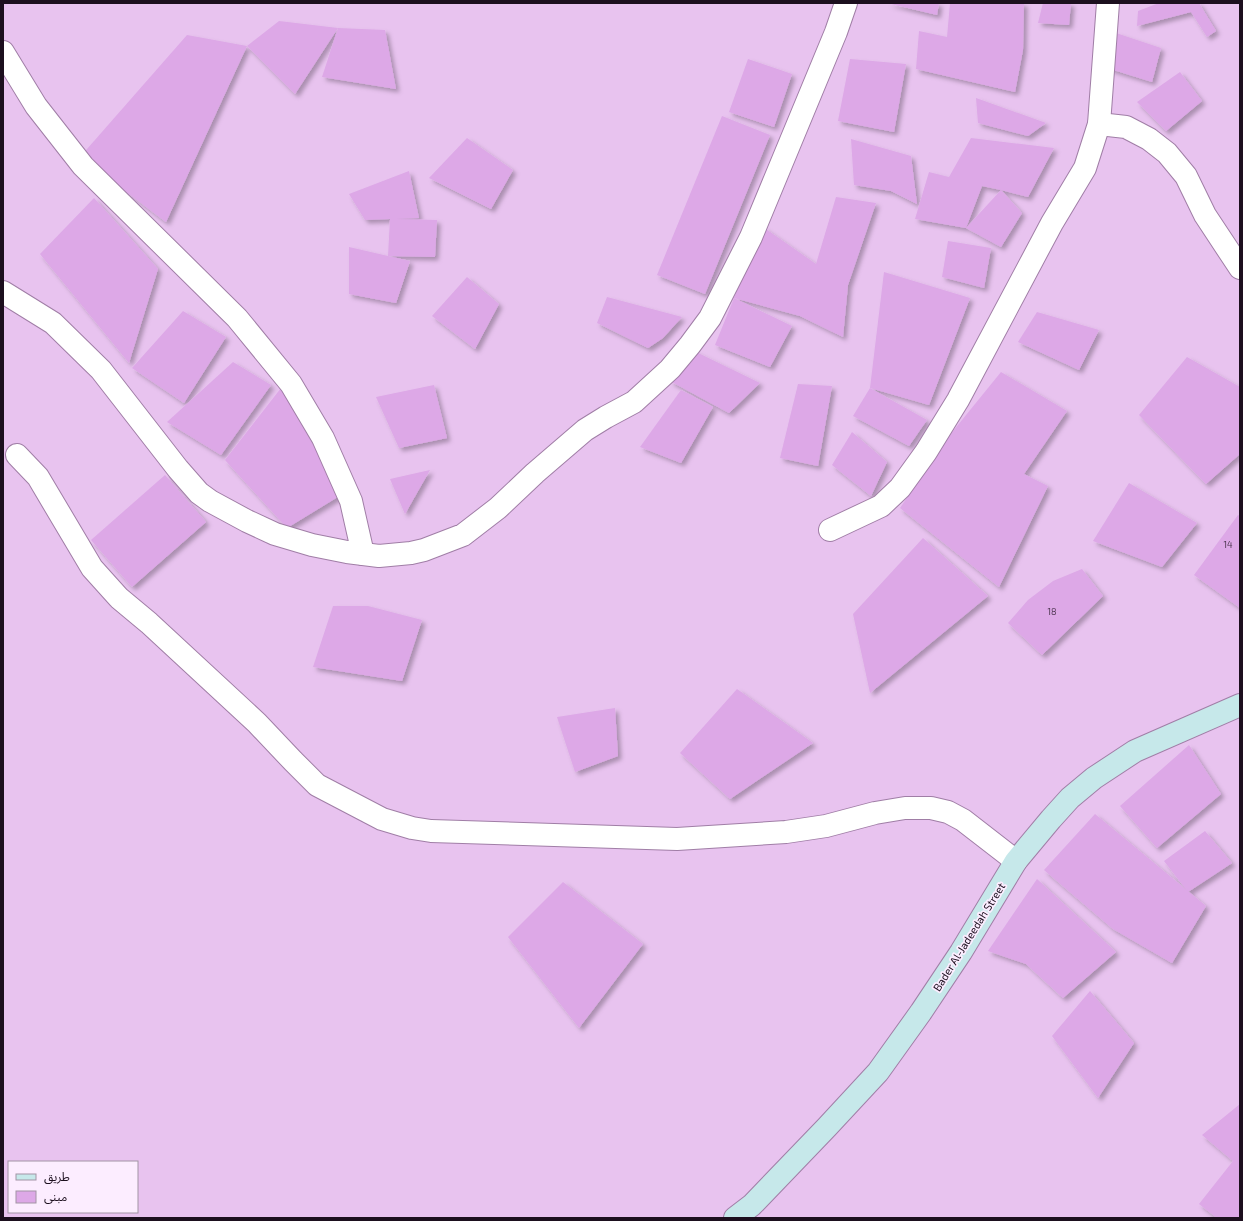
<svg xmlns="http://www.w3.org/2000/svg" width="1243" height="1221" viewBox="0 0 1243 1221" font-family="'Exo 2','Noto Sans Arabic',sans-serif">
  <defs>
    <filter id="shadow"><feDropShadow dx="3.5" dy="3.5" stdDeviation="2" flood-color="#0004"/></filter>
  </defs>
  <rect width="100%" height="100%" fill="#e8c3ef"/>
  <!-- building -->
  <g fill="#dda8e7" filter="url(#shadow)">
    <path d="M887,3H939L937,15Z"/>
    <path d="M950,3H1024L1023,50L1015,92L916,69L919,31L947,37Z"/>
    <path d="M1043,3H1071L1069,25L1038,23Z"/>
    <path d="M1159,3H1199L1216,31L1207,37L1191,12L1137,26L1138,11Z"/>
    <path d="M279,21L338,28L295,94L247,46Z"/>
    <path d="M338,28L385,30L396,89L322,77Z"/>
    <path d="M1116,33L1161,48L1152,82L1107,68Z"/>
    <path d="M187,35L247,46L166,222L80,157Z"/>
    <path d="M748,59L792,74L774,127L729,112Z"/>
    <path d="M850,59L906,64L894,132L838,121Z"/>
    <path d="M1180,72L1202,101L1166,131L1137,102Z"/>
    <path d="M976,98L1046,123L1028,136L978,123Z"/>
    <path d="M722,116L770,135L705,294L657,275Z"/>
    <path d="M467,138L513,170L491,209L429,178Z"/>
    <path d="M971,138L1054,148L1028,197L1001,190L982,186L966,228L1001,190L1022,213L1001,247L966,228L915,219L929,172L949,177Z"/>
    <path d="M851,139L911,156L917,204L891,191L854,185Z"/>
    <path d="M409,171L419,218L397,219L437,220L435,257L388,256L410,261L396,303L349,294V247L388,256L390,219L365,220L349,194Z"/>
    <path d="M836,197L876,203L848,285L843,337L800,316L734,298L763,227L816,264Z"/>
    <path d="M94,198L158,269L129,363L40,254Z"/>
    <path d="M948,241L991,248L984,288L942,277Z"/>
    <path d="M884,272L970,298L929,405L870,388Z"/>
    <path d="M467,277L499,304L475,349L432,316Z"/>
    <path d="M607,297L682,317L663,338L648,348L597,323Z"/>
    <path d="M734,298L792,326L770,367L715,345Z"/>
    <path d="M183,311L226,337L184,403L132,368Z"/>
    <path d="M1037,312L1099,330L1079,370L1018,342Z"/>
    <path d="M694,351L760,383L729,413L670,381Z"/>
    <path d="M1187,357L1240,387V454L1206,484L1139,415Z"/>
    <path d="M233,362L271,385L221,455L167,422Z"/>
    <path d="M1001,372L1067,411L1024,474L1048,486L999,587L900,508L949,436Z"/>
    <path d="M798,384L832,386L818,466L780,458Z"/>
    <path d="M434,385L447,438L399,448L376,397Z"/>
    <path d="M281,388L341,495L287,528L225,460Z"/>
    <path d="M870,388L927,420L909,446L853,416Z"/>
    <path d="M681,390L713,407L681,463L640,447Z"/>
    <path d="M852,432L887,462L871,496L832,465Z"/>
    <path d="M430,470L405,514L390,479Z"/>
    <path d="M165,475L206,522L132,587L91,540Z"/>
    <path d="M1129,483L1197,523L1162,567L1093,541Z"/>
    <path d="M1238,515L1240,516V608L1194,575Z"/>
    <path d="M923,538L988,596L870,693L853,614Z"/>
    <path d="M1082,569L1103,596L1042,655L1008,623L1028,600L1053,581Z"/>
    <path d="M333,606H368L422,620L402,681L313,667Z"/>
    <path d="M737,689L813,743L730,799L680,753Z"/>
    <path d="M615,708L618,756L575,772L557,717Z"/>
    <path d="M1189,745L1221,794L1157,848L1120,806Z"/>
    <path d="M1095,814L1206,906L1172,963L1113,929L1044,870Z"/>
    <path d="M1205,831L1232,863L1188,892L1164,861Z"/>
    <path d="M1037,879L1116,952L1063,998L1026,964L988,951Z"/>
    <path d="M563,882L643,944L579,1028L508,937Z"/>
    <path d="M1090,991L1134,1043L1098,1098L1052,1036Z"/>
    <path d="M1240,1104V1218H1217L1199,1204L1233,1161L1202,1135Z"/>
  </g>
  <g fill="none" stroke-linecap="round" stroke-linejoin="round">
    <defs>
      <g id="minor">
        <path d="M3,52L36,106L83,166L237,318L291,384L323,438L351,501L363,554"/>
        <path d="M1099,124L1126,127L1149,139L1167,153L1186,176L1205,215L1240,268"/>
        <path d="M3,292L53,323L101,370L178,469L199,493L210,501L247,521L275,534L312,545L347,552L379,556L411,553L424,550L463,535L498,508L535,473L585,430L606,417L634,402L670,369L690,345L710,318L751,237L836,32L846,3"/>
        <path d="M17,455L38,477L92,568L119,598L149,623L257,723L293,761L317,785L382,819L412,828L431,831L677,839L786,832L826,826L875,813L905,808H931L948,812L963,820L1016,861"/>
        <path d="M830,530L881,506L900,488L926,452L958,400L1052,223L1085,168L1099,124L1108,3"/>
      </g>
      <path id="secondary" d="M735,1218L752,1205L827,1127L878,1072L921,1012L961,952L1016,861L1051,819L1070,798L1094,778L1135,751L1240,705"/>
    </defs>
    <!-- minor casing -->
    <use href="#minor" stroke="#a07ea6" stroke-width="24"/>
    <!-- secondary casing -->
    <use href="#secondary" stroke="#a07ea6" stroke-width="24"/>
    <!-- minor -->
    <use href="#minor" stroke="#fff" stroke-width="22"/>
    <!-- secondary -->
    <use href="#secondary" stroke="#c6e8ea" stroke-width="22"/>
  </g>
  <g text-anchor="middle" stroke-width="3.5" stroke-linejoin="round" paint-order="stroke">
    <!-- number labels -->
    <g font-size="9" fill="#4c3550">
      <text x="1228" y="548">14</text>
      <text x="1052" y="615">18</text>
    </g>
    <!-- street labels -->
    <g font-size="11" fill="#1c0f1e" stroke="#fcedff">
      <text transform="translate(969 937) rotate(-58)" y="4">Bader Al-Jadeedah Street</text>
    </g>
  </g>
  <!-- border -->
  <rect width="1243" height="1221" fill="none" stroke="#1c0f1e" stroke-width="8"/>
  <!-- legend -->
  <rect x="8" y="1161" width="130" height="52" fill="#fcedff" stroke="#a294a5"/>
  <rect x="16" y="1174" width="20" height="6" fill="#c6e8ea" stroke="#a294a5"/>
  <text x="44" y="1181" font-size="12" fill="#1c0f1e">طريق</text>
  <rect x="16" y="1191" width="20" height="12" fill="#dda8e7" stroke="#a294a5"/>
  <text x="44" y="1201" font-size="12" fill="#1c0f1e">مبنى</text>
</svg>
